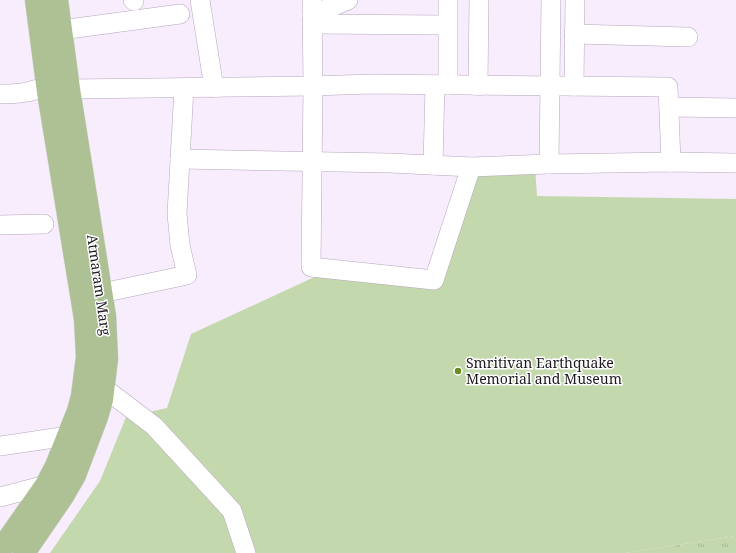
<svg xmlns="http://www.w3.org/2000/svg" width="736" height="553" viewBox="0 0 736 553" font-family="'Noto Serif',serif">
  <defs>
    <pattern id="grass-tufts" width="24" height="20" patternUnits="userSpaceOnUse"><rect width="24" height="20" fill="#c4d8ae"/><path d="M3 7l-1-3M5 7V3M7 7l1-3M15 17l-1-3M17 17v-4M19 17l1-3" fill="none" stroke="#a8b995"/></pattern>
  </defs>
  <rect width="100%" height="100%" fill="#f7edfc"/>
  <!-- grass -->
  <path fill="url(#grass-tufts)" d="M736,536V553H625Z"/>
  <!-- park -->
  <path fill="#c4d8ae" d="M471,167H535L537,196L736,199V536L625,553H50L100,481L126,417L167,408L191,334L321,274L430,272Z"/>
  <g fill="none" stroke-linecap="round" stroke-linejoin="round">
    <defs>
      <g id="minor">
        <path d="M133,0L134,1"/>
        <path d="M200,0L214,88"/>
        <path d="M312,0L313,86L311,267L434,280L471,167"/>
        <path d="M312,15L348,0"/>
        <path d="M312,24L447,25"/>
        <path d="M61,30L180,14"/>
        <path d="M574,34L688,37"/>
        <path d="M448,85V0"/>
        <path d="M478,86L479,0"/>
        <path d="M574,86L575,0"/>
        <path d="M69,89L313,86L371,84L668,87L671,162"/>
        <path d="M0,94C19,94 30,93 48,85"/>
        <path d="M669,107L736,108"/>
        <path d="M180,159L390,163L471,167L549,164L671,162L736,163"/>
        <path d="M549,164L551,0"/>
        <path d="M433,165L435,85"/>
        <path d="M0,225L44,224"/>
        <path d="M102,293L187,275L180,245L177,214L184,88"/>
        <path d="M104,388L154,426L232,511L246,553"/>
        <path d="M0,446L68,436"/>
        <path d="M0,497L46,485"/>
      </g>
      <g id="major">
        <path d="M0,551L46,485L56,466L78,411L82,396L87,357L85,319L48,92L36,0"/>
        <path d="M24,553L63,496L75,475L97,417L102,400L107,359L105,316L69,89L57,0"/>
      </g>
    </defs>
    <!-- minor casing -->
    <use href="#minor" stroke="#b6a6be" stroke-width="20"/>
    <!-- major casing -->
    <use href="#major" stroke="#d6d6d7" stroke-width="23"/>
    <!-- minor -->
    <use href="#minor" stroke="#fff" stroke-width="19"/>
    <!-- major -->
    <use href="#major" stroke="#aec194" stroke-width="22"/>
  </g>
  <!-- markers -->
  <circle fill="#658e1e" stroke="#fff" stroke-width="1.5" cx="458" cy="371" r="4"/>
  <g text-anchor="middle" stroke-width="3" stroke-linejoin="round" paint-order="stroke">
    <!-- street labels -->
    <g font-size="14" fill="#1e1922" stroke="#fff">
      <text transform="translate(99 285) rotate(82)" y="5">Atmaram Marg</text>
    </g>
    <!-- poi labels -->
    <g font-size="14" fill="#1e1922" stroke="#fff" text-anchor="start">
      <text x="466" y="368">Smritivan Earthquake<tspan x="466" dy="16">Memorial and Museum</tspan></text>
    </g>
  </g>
</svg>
